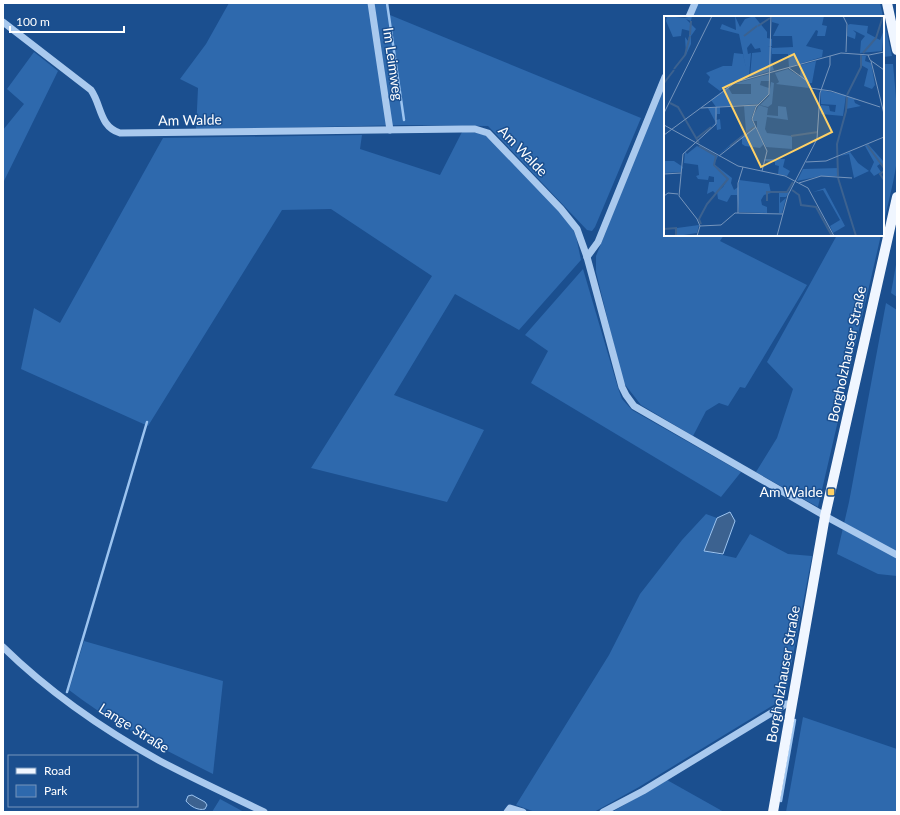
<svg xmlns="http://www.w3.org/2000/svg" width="900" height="815" viewBox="0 0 900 815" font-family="Lato,sans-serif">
  <rect width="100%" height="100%" fill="#1b4f8f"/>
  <!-- green -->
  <g fill="#2e69ad">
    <path d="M229,3H387L390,15L641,118L595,227L592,231L587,230L488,126L403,125L196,130L198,88L180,79L206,44Z"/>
    <path d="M698,3H880L892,56L883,57V17H692Z"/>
    <path d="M34,52L58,71L3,183V130L24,104L7,89Z"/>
    <path d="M885,64H893C896,97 900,133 896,166C893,186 887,207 883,227Z"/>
    <path d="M665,84V235H724L720,241L807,285L745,388L740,387L728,406L719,403L706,411L693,436L641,405L623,382L596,272V256Z"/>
    <path d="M462,132C467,132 474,132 480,133C497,138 555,208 571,225L576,236L581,260L519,330L455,294L394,395L484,430L447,502L311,468L432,276L331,209L282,210L148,426L21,369L34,308L60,323L163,138L362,135L360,149L440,175Z"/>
    <path d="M837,235H881L818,507L756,472L777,438L793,389L767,362Z"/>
    <path d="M897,259V297L891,293Z"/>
    <path d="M583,269L618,388L622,399L632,410L741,472L721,497L531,383L548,351L525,335Z"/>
    <path d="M886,303L897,310V576L878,574L837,554L849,502Z"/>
    <path d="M706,514L717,518L704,551L736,558L750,534L788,554L812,556L785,698L639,787L594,812H535L516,805L609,655L640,594L682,540Z"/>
    <path d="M84,641L223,681L213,774C163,749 113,724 69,690Z"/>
    <path d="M803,717L897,749V812H786Z"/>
    <path d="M667,780L724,812H612Z"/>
    <path d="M220,799L244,812H245H212Z"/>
  </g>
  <!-- water -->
  <g fill="#3c6290" stroke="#9cc4f0">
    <path d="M730,512L735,521L723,554L704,551L717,518Z"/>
    <path d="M192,795L205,802L207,805L205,809C198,811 190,806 186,801L188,796Z"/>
  </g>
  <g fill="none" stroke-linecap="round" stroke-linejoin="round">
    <!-- stream -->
    <g stroke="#9cc4f0" stroke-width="2.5">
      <path d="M387,3L404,120"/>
      <path d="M67,692L147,422"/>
      <path d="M781,801L795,720"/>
    </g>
    <!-- minor -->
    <g stroke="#a9c9ee" stroke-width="7">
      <path d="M371,3L390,130"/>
      <path d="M689,17L695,3"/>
      <path d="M3,22L91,90C102,106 99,126 120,133L462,129H475L488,133L561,209L577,229L587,257L622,387L626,395L634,406L825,516L897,555"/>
      <path d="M587,257L598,242L665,77"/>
      <path d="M3,647C49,692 104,730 160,761C194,779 229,795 264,812"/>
      <path d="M507,812L510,808L523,812"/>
      <path d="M603,812L643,791L786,704H792"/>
    </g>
    <!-- major -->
    <g stroke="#f0f6ff" stroke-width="10">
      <path d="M887,3L897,50"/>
      <path d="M773,812L825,516L897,197"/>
    </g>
  </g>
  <!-- markers -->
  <rect fill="#ffd166" stroke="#1b4f8f" stroke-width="1.5" x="827" y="488" width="8" height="8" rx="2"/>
  <g text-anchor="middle" stroke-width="3" stroke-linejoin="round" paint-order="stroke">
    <!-- street labels -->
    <g font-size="14" fill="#fff" stroke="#1b4f8f">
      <text transform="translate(393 64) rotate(82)" y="5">Im Leimweg</text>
      <text transform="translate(190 120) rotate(-1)" y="5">Am Walde</text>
      <text transform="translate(523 151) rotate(46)" y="5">Am Walde</text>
      <text transform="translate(847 354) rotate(-78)" y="5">Borgholzhauser Straße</text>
      <text transform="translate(783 674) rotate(-80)" y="5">Borgholzhauser Straße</text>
      <text transform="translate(134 728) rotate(32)" y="5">Lange Straße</text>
    </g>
    <!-- poi labels -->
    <g font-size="14" fill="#fff" stroke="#1b4f8f" text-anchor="end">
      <text x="823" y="497">Am Walde</text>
    </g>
  </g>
  <!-- overview -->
  <g transform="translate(664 16)">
    <rect width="220" height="220" fill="#1b4f8f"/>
    <path d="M3,0L21,2L28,0L27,5L22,3L32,13L27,20V28L22,39L21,21L24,25L26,15L18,13L17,20L9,21L2,5ZM71,0L76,11L81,3L90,0L103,16V22L108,23V30L104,31H108L107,45L110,54L86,61L88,37L97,36L96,32L91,33L87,27L83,32L84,38L87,37L85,61L70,65L56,75L44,66L46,61L42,57L59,50H68L70,37L79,38L82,52L75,18L56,13L58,8L72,14ZM108,0H160L158,9L163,10L161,20H153L154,15L152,14L142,30L159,34L158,41L125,51L124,38H108V32L129,31L128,20H109L115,8L108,6ZM186,8L204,10L203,17L216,24L220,14L218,35L196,37L197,25L201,20L189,14L192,17L191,23L183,20L184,9ZM197,39L202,40L201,45L207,47L211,69L208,73L200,70L204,53L197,49ZM152,45L148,67H145L136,60L137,49ZM124,53L143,65L145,72L112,68L115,66L111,57ZM106,58V65H97L96,69L105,72V78L94,88L52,91L47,84L64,71L68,78H87V68H69ZM107,66L110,67L108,88L104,91L96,89L105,80ZM157,74L182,79L179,100L157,98V89L165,90L166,95L171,96L172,89L157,88ZM183,80L193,84H190L191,87L197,90L182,93ZM92,89L87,103L100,128L96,132L81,130L78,128V121L54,139L82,116L80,90ZM95,89L104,92L103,99L114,100V90L122,91L124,104L103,101L101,113L103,117L128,120V133L102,131L93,113V105H89L88,102ZM56,91V98H53L52,104L56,103L57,113L53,114L52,105V108L46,111L52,107L44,92ZM204,128L220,146V152L216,148L213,150L217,156L210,160L206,155L210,146L201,130ZM33,130L54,140L50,148L68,162L67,167L70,174L74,171L75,164L105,168L107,177L100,179L97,184L98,189L103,191V197L75,196L73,179H67L63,186L54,183L53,176L59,171L63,164L52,178L49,175L43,178L45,166H50V161L45,160L44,164L34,163L32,160L35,159L34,149L20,147L21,135L23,138ZM186,136L194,147L205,155L190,162L185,138L176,140ZM101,143H121L119,151L126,155L123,160L114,158L115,150L111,149V146L100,145ZM0,145H10L19,151L17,156L0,157ZM174,152L173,160H157L133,165L139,153ZM161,172L181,210L169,217L166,210L176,204L159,174L149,176ZM115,176H125L122,181H116V187L122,182L118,197H115ZM35,209L33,217L13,220V212Z" fill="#2e69ad"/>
    <path fill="none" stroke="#3c6290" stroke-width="2" d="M94,10L106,2M26,19L27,5M80,20L93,10M199,37L212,22L219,0M10,53L21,39L26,20M0,67L10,54M183,79L197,51V39M6,87L14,91L35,127M127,120L154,116M33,122L47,111M203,129L220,152M35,130L52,140L50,149L64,163L43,188L35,203L37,208M66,130L90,111M220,155L216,158L220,164M174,160L173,128L182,95L183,81M174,162L192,220M128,174L135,179L137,189L152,191L168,220M103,185V176H123L129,166M0,213L12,212V220"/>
    <path fill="none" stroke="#7695bc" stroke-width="1" d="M179,0L183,8L182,36M204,39L206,44L220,54M207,45L220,98M125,52L143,65L146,72L167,75L216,91M37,92L94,89M0,97L48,0M0,109L74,150L121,160L144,172L170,220M0,119L72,66L177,37L205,39L220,36M55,140L92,111M142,146L162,145L220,121M98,155L103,135L88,103L92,91L105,78L107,0M0,158L17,157M135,167L157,160L188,162M0,180L4,177L14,178M74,197V167L79,151M36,210L57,209L71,197L119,198M33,220L36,210L33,203L15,180L19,138L52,108V91M113,220L124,179L153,123L156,77L166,49V40"/>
    <path fill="#ffd166" fill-opacity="0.15" stroke="#ffd166" stroke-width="2" d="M130,38L168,116L97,151L59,72Z"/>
    <rect width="220" height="220" fill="none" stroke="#fff" stroke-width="2"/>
  </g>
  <!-- border -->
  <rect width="900" height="815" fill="none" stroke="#ffffff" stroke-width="8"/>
  <!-- legend -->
  <rect x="8" y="755" width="130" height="52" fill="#1b4f8f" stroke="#7695bc"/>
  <rect x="16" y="768" width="20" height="6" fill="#f0f6ff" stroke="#7695bc"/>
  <text x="44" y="775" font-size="12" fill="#ffffff">Road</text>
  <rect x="16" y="785" width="20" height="12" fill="#2e69ad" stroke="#7695bc"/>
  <text x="44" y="795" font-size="12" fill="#ffffff">Park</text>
  <!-- scale -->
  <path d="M10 26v6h114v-6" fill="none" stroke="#ffffff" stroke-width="2"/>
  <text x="16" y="26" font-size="12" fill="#ffffff" stroke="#1b4f8f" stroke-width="3" paint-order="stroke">100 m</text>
</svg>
